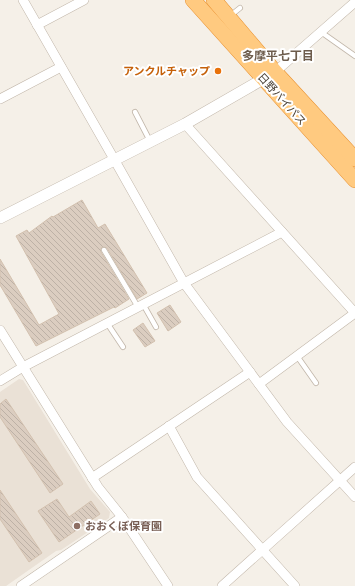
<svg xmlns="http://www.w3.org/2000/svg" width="355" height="586" viewBox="0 0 355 586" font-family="'Varela Round','Noto Sans JP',sans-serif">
  <defs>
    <pattern id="building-back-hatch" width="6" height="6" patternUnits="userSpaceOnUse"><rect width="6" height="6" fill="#dbcdc0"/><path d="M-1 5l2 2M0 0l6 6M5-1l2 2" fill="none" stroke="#bdb1a6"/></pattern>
  </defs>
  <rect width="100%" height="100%" fill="#f5f0e8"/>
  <!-- residential -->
  <path fill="#eae1d6" d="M19,379L23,380L90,489L110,512L109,518L61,550L56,551L6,586H0V392Z"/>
  <!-- building -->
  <g fill="url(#building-back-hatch)" stroke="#d3c1af">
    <path d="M82,200L98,228L105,224L147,293L137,299L107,248L102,247L101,249V252L129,299L115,308L114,307L36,346L0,285V259L39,325L59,314L16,236L27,230L29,233L52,216L53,217Z"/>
    <path d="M170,305L181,322L168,331L157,313Z"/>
    <path d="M143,323L155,341L145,347L133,330Z"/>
    <path d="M6,399L63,484L50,493L0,417V404Z"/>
    <path d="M0,490L42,553L29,562L0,519Z"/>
    <path d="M57,499L69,517L91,501L100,514L59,542L38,511Z"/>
  </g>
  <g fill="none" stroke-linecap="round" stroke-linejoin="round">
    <defs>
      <g id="service">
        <path d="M230,16L240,8"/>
        <path d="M321,32L355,56"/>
        <path d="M135,112L150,141"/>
        <path d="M104,250L138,307"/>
        <path d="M143,304L156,327"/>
        <path d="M107,323L123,347"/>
        <path d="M297,356L316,383"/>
      </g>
      <g id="minor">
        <path d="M23,0L114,159L184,283L287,422L355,497"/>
        <path d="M37,25L84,0"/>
        <path d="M275,72L355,2"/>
        <path d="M0,99L61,67"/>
        <path d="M185,124L355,313"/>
        <path d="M0,330L98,487L122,517L168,586"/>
        <path d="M0,381L23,367L282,232"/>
        <path d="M259,384L355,313"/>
        <path d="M169,426L197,477L295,586"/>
        <path d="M92,478L250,372"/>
        <path d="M21,586L122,517"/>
        <path d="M222,586L355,467"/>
      </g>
      <path id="tertiary" d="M0,218L185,124L270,75"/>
      <g id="trunk">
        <path d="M193,0L355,180"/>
        <path d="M214,0L275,72L355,159"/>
      </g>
    </defs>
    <!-- service casing -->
    <use href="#service" stroke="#c2b7aa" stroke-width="6"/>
    <!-- minor casing -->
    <use href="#minor" stroke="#c2b7aa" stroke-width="10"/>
    <!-- tertiary casing -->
    <use href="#tertiary" stroke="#c2b7aa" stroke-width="12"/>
    <!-- trunk casing -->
    <use href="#trunk" stroke="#e9902e" stroke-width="16"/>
    <!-- service -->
    <use href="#service" stroke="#fff" stroke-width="4.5"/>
    <!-- minor -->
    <use href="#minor" stroke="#fff" stroke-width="9"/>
    <!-- tertiary -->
    <use href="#tertiary" stroke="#fff" stroke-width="11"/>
    <!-- trunk -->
    <use href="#trunk" stroke="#ffca80" stroke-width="15"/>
  </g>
  <!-- markers -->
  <circle fill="#e8710a" stroke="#fff" stroke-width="1.5" cx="218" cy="71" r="4"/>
  <circle fill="#8d6e63" stroke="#fff" stroke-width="1.5" cx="77" cy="526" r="4"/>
  <g text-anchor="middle" stroke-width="4" stroke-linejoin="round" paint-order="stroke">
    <!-- food labels -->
    <g font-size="11" font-weight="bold" fill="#c56008" stroke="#fff" text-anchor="end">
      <text x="210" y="75">アンクルチャップ</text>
    </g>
    <!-- street labels -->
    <g font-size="11" fill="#494036" stroke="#fff">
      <text transform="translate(282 99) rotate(48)" y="4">日野バイパス</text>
    </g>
    <!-- education labels -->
    <g font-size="11" font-weight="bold" fill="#785e54" stroke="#fff" text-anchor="start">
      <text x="85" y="530">おおくぼ保育園</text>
    </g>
    <!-- neighbourhood labels -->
    <g font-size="12" font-weight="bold" fill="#6d5c4c" stroke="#fff">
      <text x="278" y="60">多摩平七丁目</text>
    </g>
  </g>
</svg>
